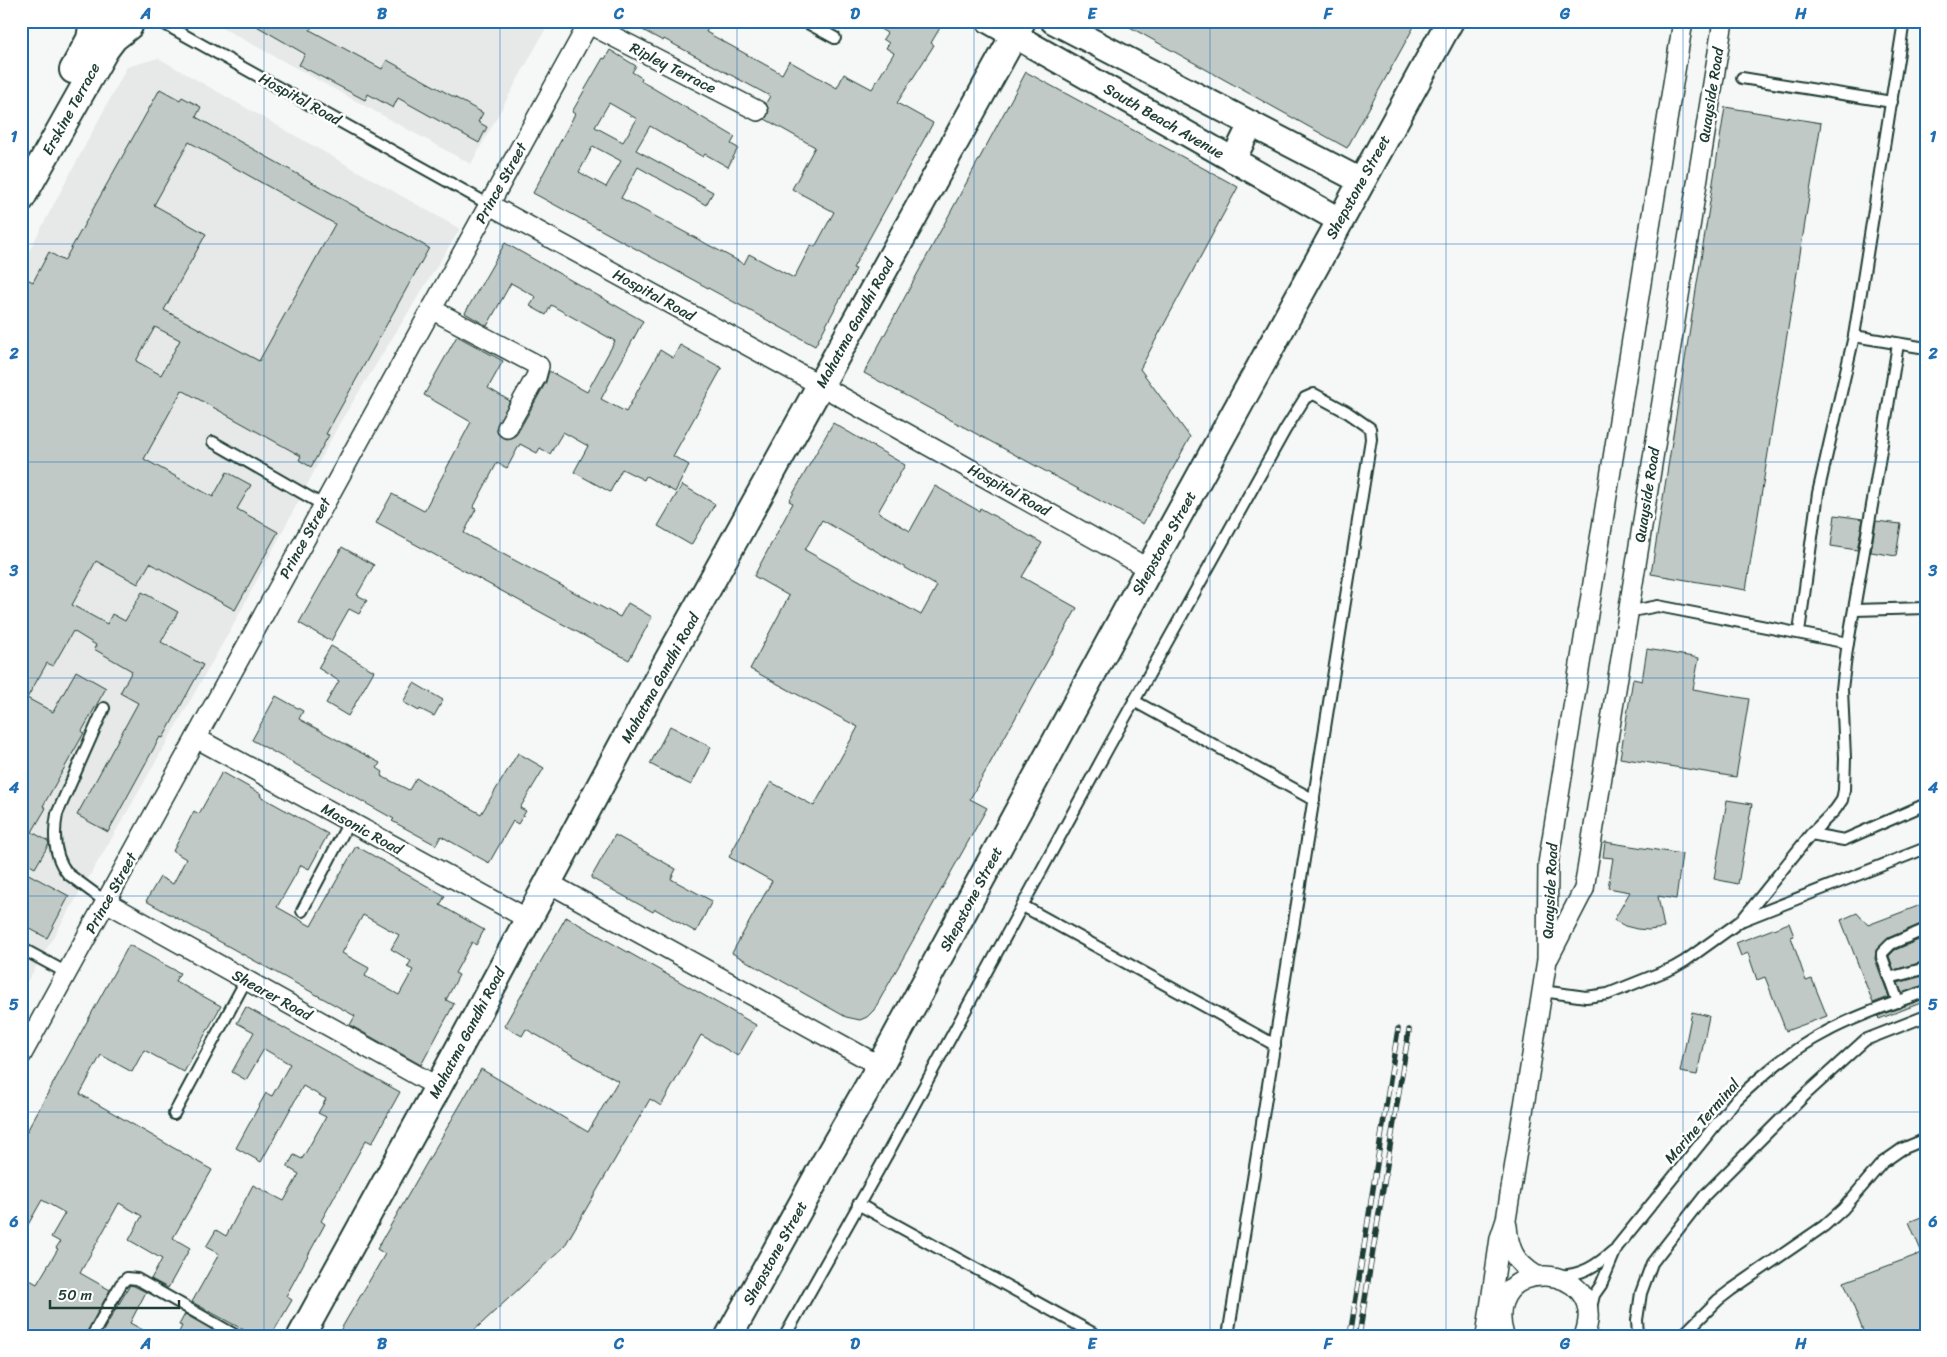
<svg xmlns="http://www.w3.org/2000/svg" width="1947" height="1357" viewBox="0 0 1947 1357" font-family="Sriracha,sans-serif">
  <rect width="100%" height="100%" fill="#f6f7f7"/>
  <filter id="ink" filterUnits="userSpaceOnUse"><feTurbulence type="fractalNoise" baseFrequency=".02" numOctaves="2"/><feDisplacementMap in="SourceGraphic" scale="10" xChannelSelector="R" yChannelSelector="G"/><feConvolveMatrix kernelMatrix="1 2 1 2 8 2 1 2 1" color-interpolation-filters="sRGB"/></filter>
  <g filter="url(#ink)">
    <!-- built -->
    <g fill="#e6e9e8">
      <path d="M210,21H550L471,164Z"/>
      <path d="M158,58L460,229L339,424L237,618L130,807L21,992V266L127,67Z"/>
    </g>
    <!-- building -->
    <g fill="#c0c9c6" stroke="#1f3d34" fill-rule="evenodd">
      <path d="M248,21H315L310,30L382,69L387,60L483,113L478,122L487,127L479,143L398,98L393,108L368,94L365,100L299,65L305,54Z"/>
      <path d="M626,21H712L706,32L782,74L789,61L837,88L844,74L872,89L894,53L886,48L889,43L883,39L887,33L867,21H933L941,26L931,43L934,45L897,103L933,123L853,268L856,269L815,346L533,193L575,114L572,112L603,58L605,59L610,50L636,66L632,72L642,78L641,81L735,137L731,144L738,148L728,167L705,154L703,157L650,126L636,150L713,192L706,205L638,167L621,198L744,264L749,254L794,278L811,245L815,247L834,212L792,189L815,147L765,119L769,111L766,103L770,96L664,39L663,41ZM609,103L637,119L623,142L595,127ZM593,146L621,161L606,187L579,172Z"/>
      <path d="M1119,21H1417L1347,148Z"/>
      <path d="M1026,72L1238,187L1140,369L1190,437L1143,524L864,373Z"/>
      <path d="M160,89L180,100L182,97L201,107L196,117L429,248L326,434L329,435L311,467L299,460L301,456L182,390L144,459L213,497L227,472L251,485L237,509L278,532L235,610L150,563L138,584L96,561L72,605L107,624L112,614L125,621L142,592L178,612L161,642L203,665L163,738L160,737L108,832L77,815L138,703L120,693L132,671L94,649L96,645L73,631L53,666L47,663L27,698L53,712L76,671L106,688L82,731L84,733L43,806L46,808L32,832L48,841L49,844L35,868L21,860V290L27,279L33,282L49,252L64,261ZM189,142L335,224L259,361L164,310L206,234L154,205ZM155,327L180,340L161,375L136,361Z"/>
      <path d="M1725,107L1821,123L1746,590L1651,574Z"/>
      <path d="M505,243L643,321L601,399L626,412L660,350L673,358L680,345L722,368L673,456L689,465L675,492L646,476L644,480L622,469L610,492L574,472L588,446L563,432L550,454L540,448L537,453L520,444L507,468L497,463L473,508L476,509L464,533L620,617L628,603L652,617L629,660L376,523L392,494L424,511L471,422L424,395L457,336L503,361L488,388L510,401L496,428L498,434L507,439L512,438L517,434L546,382L549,371L587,392L615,341L551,305L546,315L530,306L536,297L511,283L487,326L465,313Z"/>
      <path d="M833,423L905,465L878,512L910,531L935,486L979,511L980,508L1042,543L1022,577L1077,608L970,799L987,808L874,1010L867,1017L860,1020L846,1017L732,953L772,881L729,857L752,814L771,782L814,806L858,727L750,669L789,596L754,576L793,503L789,501ZM822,520L937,586L921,615L805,550Z"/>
      <path d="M682,485L715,504L691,545L658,526Z"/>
      <path d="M1835,515L1863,519L1857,550L1831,546Z"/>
      <path d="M1876,521L1901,524L1896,556L1871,552Z"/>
      <path d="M342,547L374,565L357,595L367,600L359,614L349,609L331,641L299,623Z"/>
      <path d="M331,646L374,671L348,716L326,703L339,681L318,668Z"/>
      <path d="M1647,649L1699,658L1693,689L1749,699L1736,777L1620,758L1633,679L1642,681Z"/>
      <path d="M414,683L443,700L434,716L420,709L419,711L403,702Z"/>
      <path d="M276,696L303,711L299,719L380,763L377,768L383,772L381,776L409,790L416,778L481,814L518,753L544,768L520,808L526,811L518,824L513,821L489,863L441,836L436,845L392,821L394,819L252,740Z"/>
      <path d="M670,726L711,747L691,785L650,764Z"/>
      <path d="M222,772L261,794L260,796L328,834L309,869L301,865L277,907L311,926L356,846L445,896L440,905L484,930L476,945L472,942L455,973L459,975L446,1000L454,1004L421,1065L350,1025L355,1016L146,901L160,877L173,884L186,859L173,851L194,811L199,814ZM363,915L399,935L391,949L411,961L407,967L413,970L399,995L365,976L369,968L342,953Z"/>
      <path d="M1727,800L1752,804L1738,884L1714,879Z"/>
      <path d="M615,835L676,869L671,879L712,901L696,932L655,909L653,912L591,878Z"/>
      <path d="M1605,842L1682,854L1676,899L1658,896L1664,928L1649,930L1637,929L1625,926L1614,920L1630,892L1608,888L1613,858L1603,857Z"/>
      <path d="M21,870L69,896L47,938L21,924Z"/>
      <path d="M1926,903V922L1888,938L1876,950L1875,959L1889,997L1873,1003L1841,920L1857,913L1868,925Z"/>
      <path d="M566,917L756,1025L738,1056L701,1035L661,1106L650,1099L564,1247L468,1336H337L385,1254L377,1249L481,1069L588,1132L618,1081L526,1029L522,1036L504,1026Z"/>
      <path d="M1789,923L1794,936L1791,937L1806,981L1812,979L1827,1016L1786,1031L1765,977L1757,980L1748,953L1741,956L1736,943Z"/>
      <path d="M1926,937V961L1894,970L1889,956L1895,950Z"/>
      <path d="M129,945L180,973L175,981L221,1006L184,1072L144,1050L132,1072L101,1055L80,1094L212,1170L173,1238L190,1248L168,1288L151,1279L162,1259L129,1240L142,1216L119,1203L80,1273L110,1290L85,1336H31L21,1327V1275L37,1284L58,1249L56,1248L60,1242L51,1237L65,1213L42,1200L21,1237V1142Z"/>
      <path d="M1926,975V984L1902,993L1898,983Z"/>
      <path d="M1926,998V1001L1879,1019L1878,1016Z"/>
      <path d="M246,1007L400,1092L372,1143L366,1140L321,1221L325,1224L286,1296L292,1300L271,1336H255L192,1302L219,1254L206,1247L216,1230L226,1236L253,1185L284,1201L299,1174L287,1167L294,1155L302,1159L326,1117L318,1113L326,1099L303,1086L261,1162L236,1148L266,1093L272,1096L290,1064L264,1049L246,1080L232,1072L254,1032L237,1023Z"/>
      <path d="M1692,1012L1709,1016L1697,1075L1680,1072Z"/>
      <path d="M1926,1215V1336H1865L1844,1282L1922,1253L1909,1222Z"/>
      <path d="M130,1285L134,1286L146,1292L130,1323L154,1336H100Z"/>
      <path d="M185,1314L221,1335L220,1336H177L182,1326L179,1325Z"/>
    </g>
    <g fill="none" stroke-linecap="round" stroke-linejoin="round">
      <defs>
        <g id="service">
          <path d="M159,21L488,204"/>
          <path d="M804,21L835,38"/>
          <path d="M1742,78L1892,102"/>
          <path d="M1854,336L1926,348"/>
          <path d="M213,442L323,505"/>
          <path d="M1855,610L1926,608"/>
          <path d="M1627,612L1658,606L1848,643"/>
          <path d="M1799,632L1818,493L1854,336L1904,21"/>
          <path d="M1134,701L1314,800"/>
          <path d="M104,708L57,814C53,835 54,857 68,874L106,902"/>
          <path d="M1811,834L1844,840L1926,804"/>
          <path d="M1023,906L1275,1045"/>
          <path d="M302,911L349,822"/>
          <path d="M1743,920L1926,848"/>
          <path d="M21,948L67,973"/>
          <path d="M1889,978L1926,968"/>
          <path d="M1542,991L1586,997L1608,994L1673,968L1685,961L1742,920L1811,834L1835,810L1842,800L1844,790L1845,758L1842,689L1847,649L1874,494L1898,344"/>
          <path d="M1898,1002L1882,957V953L1891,944L1926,929"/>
          <path d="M174,1114L246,980"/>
          <path d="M858,1204L1098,1336"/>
          <path d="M1559,1276C1582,1275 1596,1266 1613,1251"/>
          <path d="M1590,1312L1594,1295L1601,1285L1617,1247L1734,1102C1762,1075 1791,1050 1826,1032C1857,1015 1892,1004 1926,991"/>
          <path d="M92,1336L121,1284L127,1278L137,1279L237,1336"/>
          <path d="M785,1336L889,1151L1108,748L1285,430L1305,398L1314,394L1347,412L1370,428L1371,439L1228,1336"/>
          <path d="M1638,1336L1637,1320L1641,1293L1652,1263L1705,1195L1807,1093L1865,1040L1926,1016"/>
          <path d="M1682,1336L1718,1300L1731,1290L1824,1226L1843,1209L1882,1163L1902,1149L1926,1139"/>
        </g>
        <g id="minor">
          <path d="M589,24L758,111"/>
          <path d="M488,204L820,385L1149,569"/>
          <path d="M431,309L539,366L536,377L507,428"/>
          <path d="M196,738L528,919"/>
          <path d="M549,883L880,1066"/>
          <path d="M106,902L438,1087"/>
          <path d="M1549,957L1584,889L1723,21"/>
          <path d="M21,1056L590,21"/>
          <path d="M1507,1226C1509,1250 1514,1261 1535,1275"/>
          <path d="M1486,1336L1500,1238L1506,1220L1547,960L1548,864L1683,21"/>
          <path d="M1504,1336C1479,1252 1613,1260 1584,1336"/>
        </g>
        <g id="tertiary">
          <path d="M989,21L1339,220"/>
          <path d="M1053,21L1361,181"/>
          <path d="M1233,160L1251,124"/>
        </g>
        <g id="secondary">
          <path d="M73,70L90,39L93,21"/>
          <path d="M21,199L105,50L114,38L129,26"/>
          <path d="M301,1336L438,1087L663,669L1022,21"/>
          <path d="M729,1336L829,1155L880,1066L1149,569L1450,21"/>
        </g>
      </defs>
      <!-- service casing -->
      <use href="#service" stroke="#1f3d34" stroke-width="14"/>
      <!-- minor casing -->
      <use href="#minor" stroke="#1f3d34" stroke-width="22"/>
      <!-- tertiary casing -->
      <use href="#tertiary" stroke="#1f3d34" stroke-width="28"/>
      <!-- secondary casing -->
      <use href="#secondary" stroke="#1f3d34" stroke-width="30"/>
      <!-- service -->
      <use href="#service" stroke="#fff" stroke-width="10"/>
      <!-- minor -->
      <use href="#minor" stroke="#fff" stroke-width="19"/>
      <!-- tertiary -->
      <use href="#tertiary" stroke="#fff" stroke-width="24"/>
      <!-- secondary -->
      <use href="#secondary" stroke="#fff" stroke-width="26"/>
      <defs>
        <g id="rail">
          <path d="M1350,1336L1398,1029"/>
          <path d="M1359,1336L1409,1030"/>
        </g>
      </defs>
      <!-- rail casing -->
      <use href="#rail" stroke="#1f3d34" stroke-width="5.5"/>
      <!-- rail -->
      <use href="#rail" stroke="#fff" stroke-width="4" stroke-dasharray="11" stroke-linecap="butt"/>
    </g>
  </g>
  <!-- grid -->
  <path fill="none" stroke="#1f6fb2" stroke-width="1" stroke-opacity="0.55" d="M264,21V1336M500,21V1336M737,21V1336M974,21V1336M1210,21V1336M1446,21V1336M1683,21V1336M21,244H1926M21,462H1926M21,678H1926M21,896H1926M21,1112H1926"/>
  <g text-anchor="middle" stroke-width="5" stroke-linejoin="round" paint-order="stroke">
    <!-- street labels -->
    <g font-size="15" fill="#1f3d34" stroke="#fff">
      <text transform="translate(673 68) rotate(27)" y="5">Ripley Terrace</text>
      <text transform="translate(1711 95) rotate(-81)" y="5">Quayside Road</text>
      <text transform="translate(300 99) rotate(29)" y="5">Hospital Road</text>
      <text transform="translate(71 109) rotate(-61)" y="5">Erskine Terrace</text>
      <text transform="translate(1164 121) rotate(30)" y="5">South Beach Avenue</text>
      <text transform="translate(501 183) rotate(-61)" y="5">Prince Street</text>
      <text transform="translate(1358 187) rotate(-61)" y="5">Shepstone Street</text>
      <text transform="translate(654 295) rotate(29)" y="5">Hospital Road</text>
      <text transform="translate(855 323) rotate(-61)" y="5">Mahatma Gandhi Road</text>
      <text transform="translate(1009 490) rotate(29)" y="5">Hospital Road</text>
      <text transform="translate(1647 495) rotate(-81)" y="5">Quayside Road</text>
      <text transform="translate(305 538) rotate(-61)" y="5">Prince Street</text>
      <text transform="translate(1164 543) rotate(-61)" y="5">Shepstone Street</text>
      <text transform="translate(660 678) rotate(-61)" y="5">Mahatma Gandhi Road</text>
      <text transform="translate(362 829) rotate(29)" y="5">Masonic Road</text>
      <text transform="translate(1550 891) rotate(-87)" y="5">Quayside Road</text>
      <text transform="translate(111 893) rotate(-61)" y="5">Prince Street</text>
      <text transform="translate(971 899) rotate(-62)" y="5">Shepstone Street</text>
      <text transform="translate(272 995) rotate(29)" y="5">Shearer Road</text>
      <text transform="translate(467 1033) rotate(-62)" y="5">Mahatma Gandhi Road</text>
      <text transform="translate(1702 1121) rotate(-49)" y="5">Marine Terminal</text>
      <text transform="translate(775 1253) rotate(-61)" y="5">Shepstone Street</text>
    </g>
  </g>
  <!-- margin -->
  <rect width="1947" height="1357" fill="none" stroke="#fff" stroke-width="55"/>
  <!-- scale -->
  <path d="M50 1300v8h129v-8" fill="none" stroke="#1f3d34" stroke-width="2.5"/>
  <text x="58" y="1300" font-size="15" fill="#1f3d34" stroke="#ffffff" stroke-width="4" paint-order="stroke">50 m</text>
  <rect x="28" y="28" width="1892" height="1302" fill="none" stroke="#1f6fb2" stroke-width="2"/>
  <g font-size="16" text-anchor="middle" font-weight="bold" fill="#1f6fb2">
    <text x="146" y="19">A</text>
    <text x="382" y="19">B</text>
    <text x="619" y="19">C</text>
    <text x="855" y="19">D</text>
    <text x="1092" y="19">E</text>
    <text x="1328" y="19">F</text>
    <text x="1565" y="19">G</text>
    <text x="1801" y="19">H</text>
    <text x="14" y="142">1</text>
    <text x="1933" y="142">1</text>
    <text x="14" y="359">2</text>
    <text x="1933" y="359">2</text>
    <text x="14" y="576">3</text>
    <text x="1933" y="576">3</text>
    <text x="14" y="793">4</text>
    <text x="1933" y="793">4</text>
    <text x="14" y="1010">5</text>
    <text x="1933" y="1010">5</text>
    <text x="14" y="1227">6</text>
    <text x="1933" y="1227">6</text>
    <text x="146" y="1349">A</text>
    <text x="382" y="1349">B</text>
    <text x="619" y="1349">C</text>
    <text x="855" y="1349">D</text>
    <text x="1092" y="1349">E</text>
    <text x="1328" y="1349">F</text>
    <text x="1565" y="1349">G</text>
    <text x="1801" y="1349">H</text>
  </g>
</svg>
